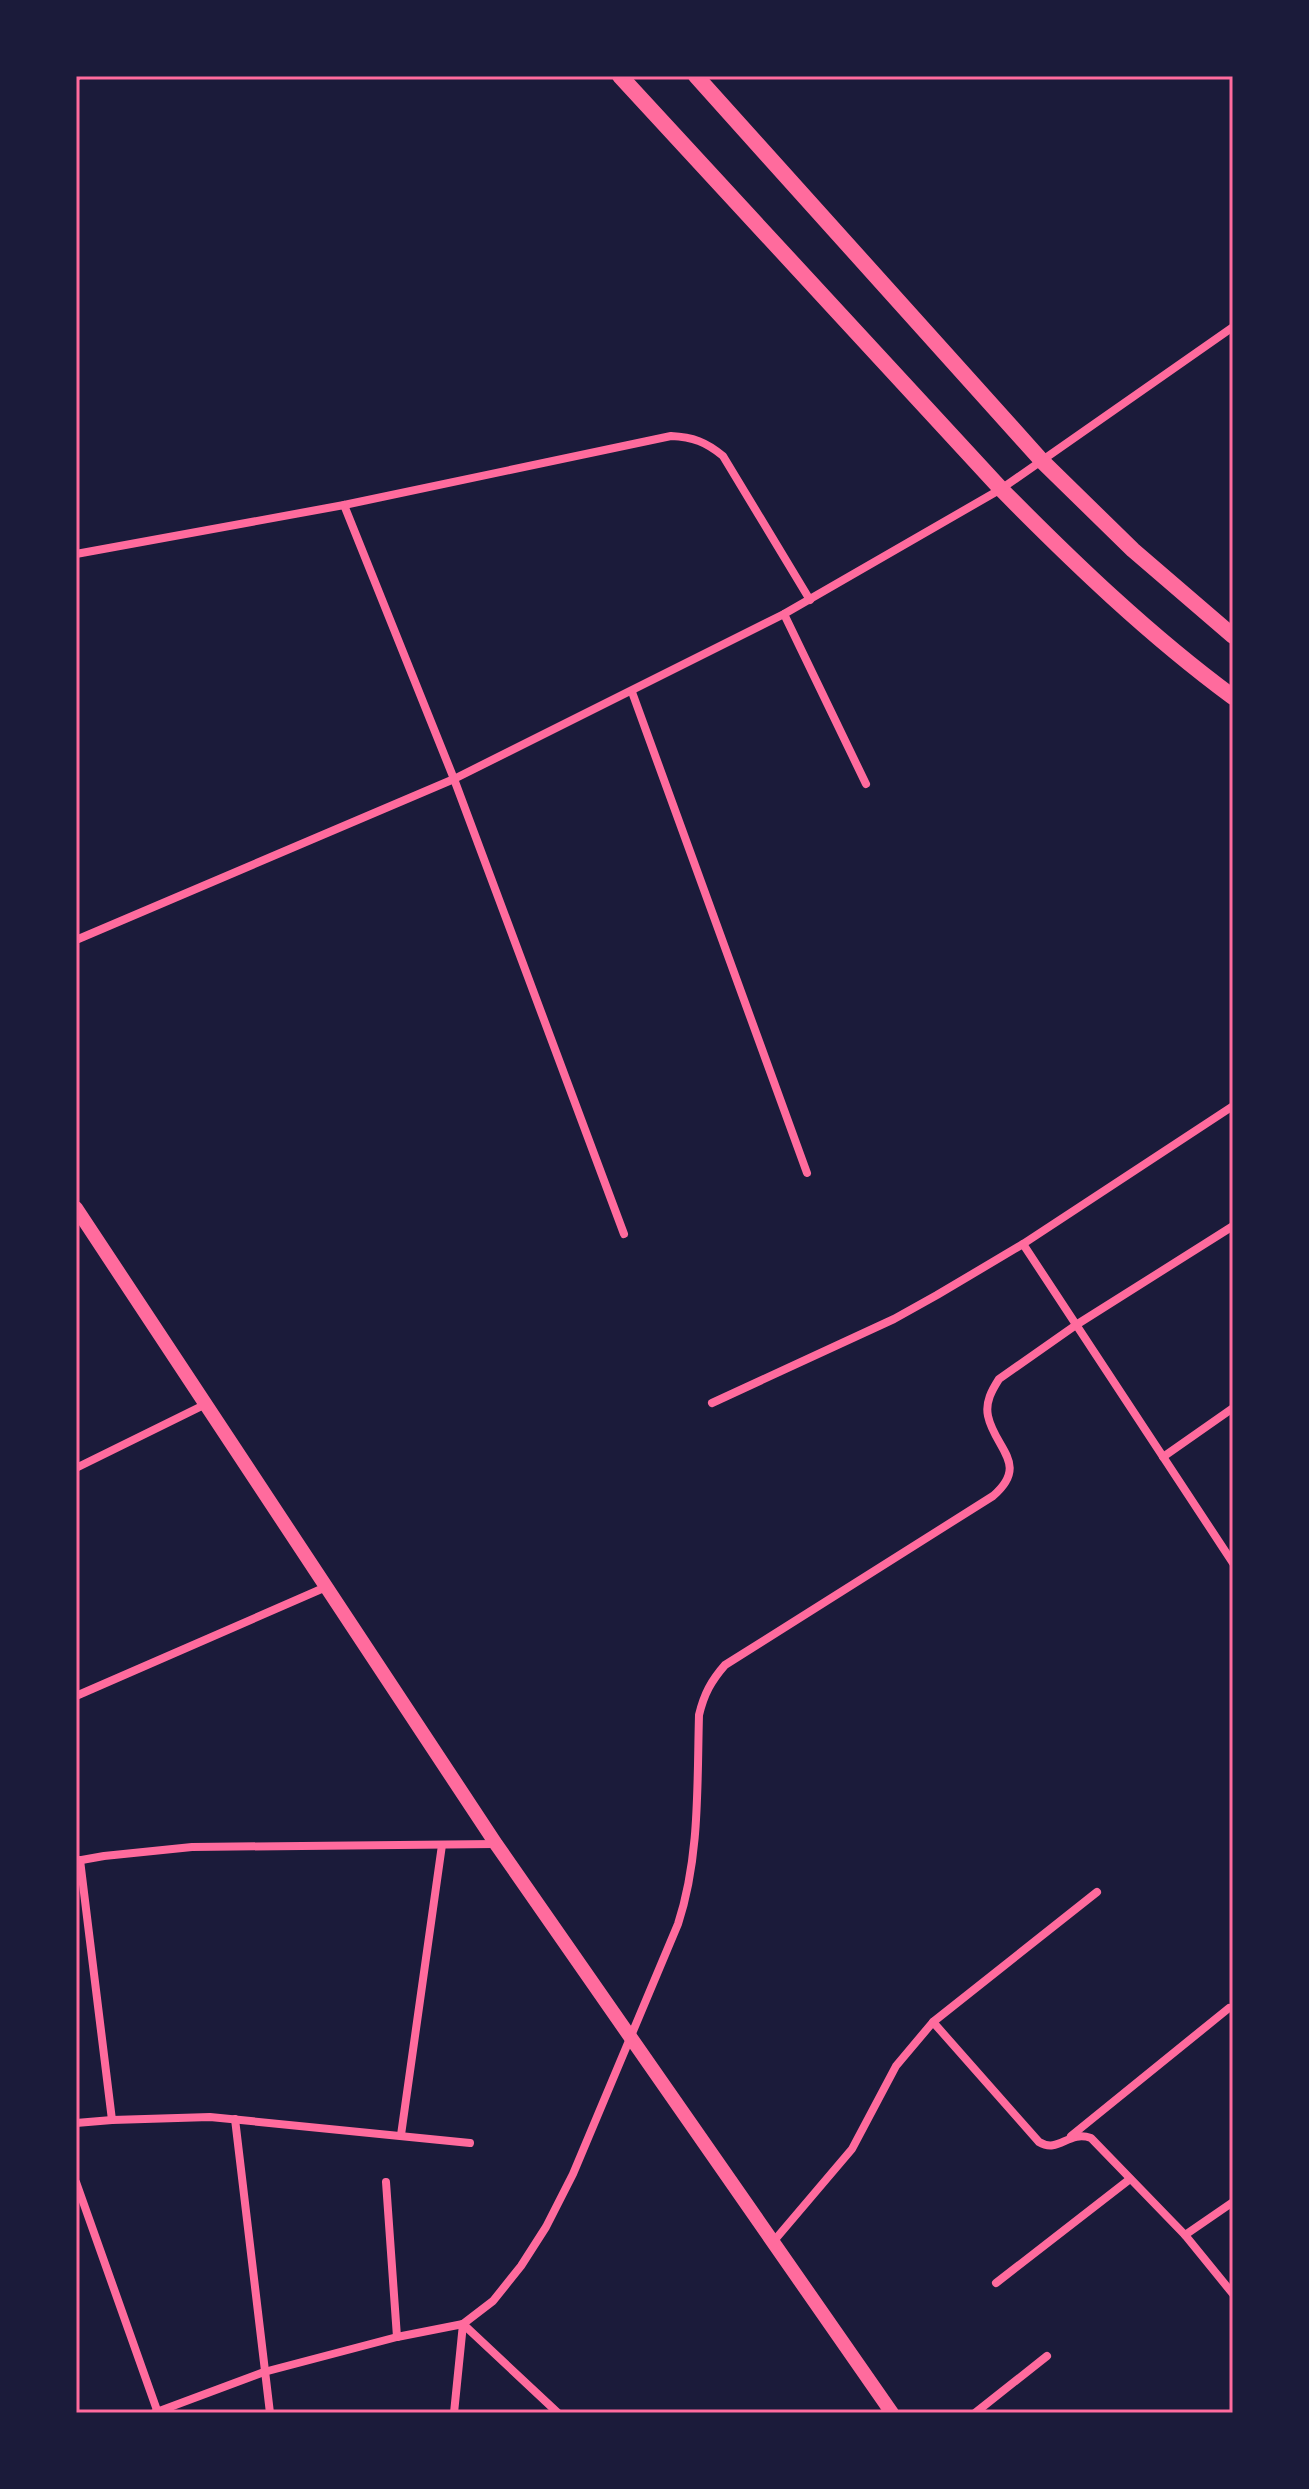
<svg xmlns="http://www.w3.org/2000/svg" width="1309" height="2489" viewBox="0 0 1309 2489" font-family="'Archivo Narrow',sans-serif">
  <rect width="100%" height="100%" fill="#1b1b3a"/>
  <g fill="none" stroke-linecap="round" stroke-linejoin="round">
    <!-- minor -->
    <g stroke="#ff6b9d" stroke-width="8">
      <path d="M76,77L78,76"/>
      <path d="M344,505L454,779L624,1234"/>
      <path d="M76,554L344,505L671,436C693,437 706,442 723,456L810,600"/>
      <path d="M784,614L866,784"/>
      <path d="M632,692L807,1173"/>
      <path d="M76,940L454,779L784,614L1001,489L1233,327"/>
      <path d="M1023,1244L1233,1563"/>
      <path d="M712,1403L894,1319L937,1295L1023,1244L1233,1106"/>
      <path d="M1163,1457L1233,1408"/>
      <path d="M76,1468L206,1404"/>
      <path d="M76,1696L326,1587"/>
      <path d="M80,1860L112,2120"/>
      <path d="M76,1861L104,1856L192,1847L495,1844"/>
      <path d="M933,2022L1039,2142C1059,2154 1068,2130 1091,2138L1185,2235L1233,2294"/>
      <path d="M235,2119L270,2413"/>
      <path d="M76,2123L112,2120L210,2117L470,2143"/>
      <path d="M401,2135L442,1845"/>
      <path d="M1071,2136L1229,2008"/>
      <path d="M76,2182L158,2413"/>
      <path d="M386,2182L397,2337"/>
      <path d="M1185,2235L1233,2202"/>
      <path d="M773,2242L852,2149L896,2066L933,2022L1097,1892"/>
      <path d="M996,2283L1130,2179"/>
      <path d="M463,2324L558,2413"/>
      <path d="M154,2413L264,2372L397,2337L463,2324L493,2301L521,2266L546,2227L573,2174L678,1924C700,1857 697,1785 699,1715C704,1694 711,1681 725,1665L993,1496C1030,1464 995,1449 988,1416C985,1402 992,1390 999,1379L1076,1325L1233,1226"/>
      <path d="M454,2413L463,2324"/>
      <path d="M975,2413L1047,2356"/>
    </g>
    <!-- tertiary -->
    <path stroke="#ff6b9d" stroke-width="14" d="M76,1208L496,1844L892,2413"/>
    <!-- secondary -->
    <g stroke="#ff6b9d" stroke-width="16">
      <path d="M620,76L1001,489C1074,563 1149,635 1233,697"/>
      <path d="M696,76L1042,461L1133,550L1233,636"/>
    </g>
  </g>
  <!-- border -->
  <rect width="1309" height="2489" fill="none" stroke="#1b1b3a" stroke-width="156"/>
  <rect x="78" y="78" width="1153" height="2333" fill="none" stroke="#ff6b9d" stroke-width="3"/>
</svg>
